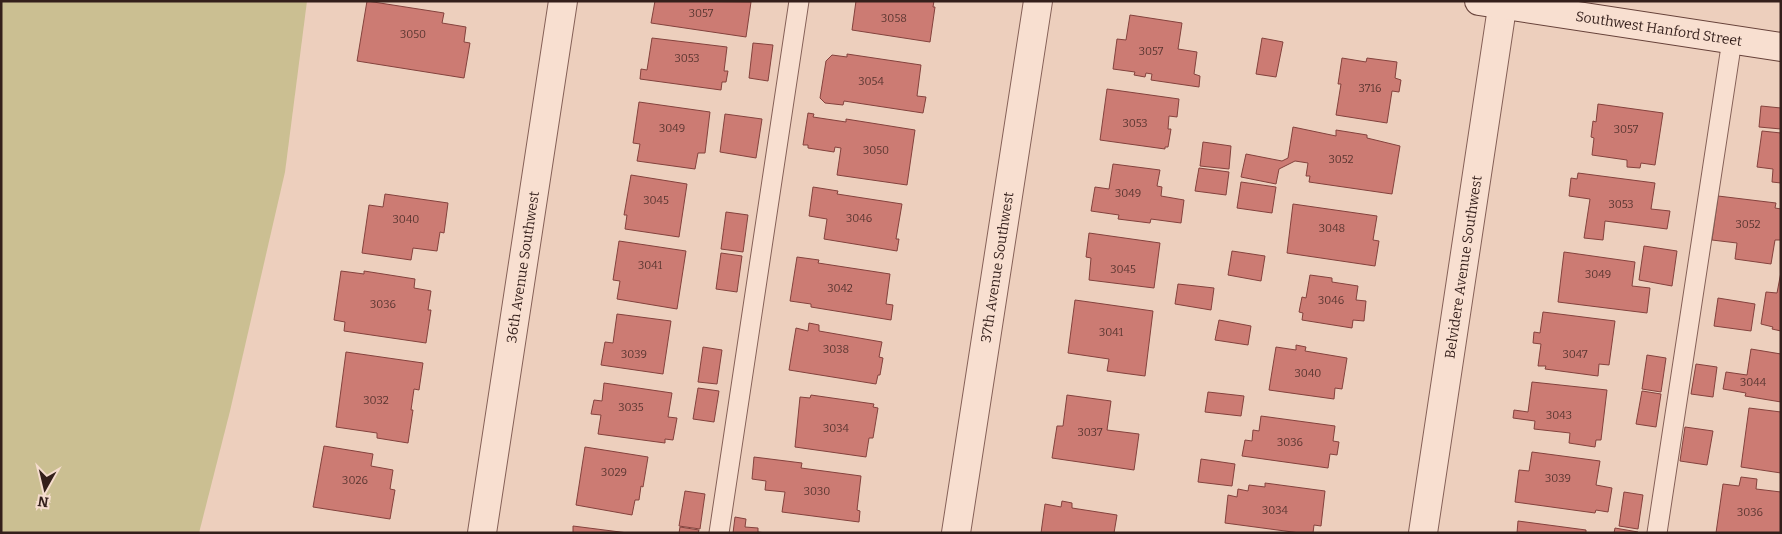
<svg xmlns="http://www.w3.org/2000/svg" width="1782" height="534" viewBox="0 0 1782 534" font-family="Bitter,serif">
  <rect width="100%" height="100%" fill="#edcfbd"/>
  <!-- green -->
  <path fill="#cbbf92" d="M1,1H307L285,172L230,411L199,533H1Z"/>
  <!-- building -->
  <g fill="#cc7b73" stroke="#84423d">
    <path d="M367,1L444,13L442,23L466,27L464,42L470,43L464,78L357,61Z"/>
    <path d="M655,1L751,2L746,37L651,23Z"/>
    <path d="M856,1H934L933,7H935L930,42L852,30Z"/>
    <path d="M1130,15L1182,23L1178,49L1197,52L1194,74L1200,76L1199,87L1151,80L1152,74L1146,73L1145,77L1134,75L1135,72L1113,69L1117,39L1126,40Z"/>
    <path d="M652,38L727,47L724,71H728L726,82H722L721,90L640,79L641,69L647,70Z"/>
    <path d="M1262,38L1283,42L1276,77L1256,74Z"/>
    <path d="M753,43L773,45L768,81L749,78Z"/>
    <path d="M847,54L921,65L917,96L926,97L923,113L844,101L843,105L825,103L820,98L826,61L832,55L847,57Z"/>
    <path d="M1342,58L1366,62L1367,58L1397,62L1395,78L1401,80L1399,92L1392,91L1387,123L1336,115L1341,84H1338Z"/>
    <path d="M1107,89L1179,99L1177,117L1169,116L1168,129H1171L1168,147H1165V149L1100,140Z"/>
    <path d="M639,102L710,112L705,153H698L695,169L637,161L640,144L633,143Z"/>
    <path d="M1598,104L1663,113L1655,165L1641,163L1640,168L1627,167V160L1592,155L1594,138L1591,137L1593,121L1596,122Z"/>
    <path d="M1761,106L1781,108V129L1759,127Z"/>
    <path d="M808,113L814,114L813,117L846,122V119L915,130L907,185L837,175L841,148L835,147L834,152L808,148V145H803Z"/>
    <path d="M725,114L762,119L756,158L720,152Z"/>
    <path d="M1293,127L1336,136V130L1367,135V138L1400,146L1392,194L1309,182L1310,176H1306L1308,163L1295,161L1279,169L1276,184L1241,177L1246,154L1282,161L1288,158Z"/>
    <path d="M1762,131L1781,133V183L1772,182L1773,169L1757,167Z"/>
    <path d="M1203,142L1231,146L1229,169L1200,166Z"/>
    <path d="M1113,164L1160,170L1157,186L1162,187L1161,196L1184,200L1181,223L1151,219L1150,223L1118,219L1119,215L1091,211L1095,187L1109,189Z"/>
    <path d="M1199,168L1229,172L1226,195L1195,191Z"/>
    <path d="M1578,173L1655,183L1651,209L1670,211L1667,229L1605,221L1603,240L1584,238L1590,199L1569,196L1571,178L1577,179Z"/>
    <path d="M631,175L687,184L679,237L625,229L627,215H624Z"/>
    <path d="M1241,182L1276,187L1272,213L1237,208Z"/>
    <path d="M813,187L838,191L837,194L902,204L896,239H899L897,251L824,239L827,219L809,216Z"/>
    <path d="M385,194L448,203L444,233L440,232L437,251L413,248L411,260L362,253L369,205L383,207Z"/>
    <path d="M1718,196L1776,203L1775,208L1781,209V240H1775L1771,264L1735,259L1737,243L1712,240Z"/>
    <path d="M1293,204L1377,216L1373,240L1379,241L1375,266L1287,253Z"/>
    <path d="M726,212L748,215L743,252L721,249Z"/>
    <path d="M1089,233L1160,243L1154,288L1089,280L1091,258L1086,257Z"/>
    <path d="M619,241L686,251L677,309L617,299L620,281L613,280Z"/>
    <path d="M1644,246L1677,251L1672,286L1639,280Z"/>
    <path d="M1232,251L1265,256L1261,281L1228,275Z"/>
    <path d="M1564,252L1635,262L1632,286L1650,288L1647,313L1558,302Z"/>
    <path d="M721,253L742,256L737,292L716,289Z"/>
    <path d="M797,257L819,260L818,263L890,274L886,304L893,305L891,320L811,307V304L790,301Z"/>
    <path d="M341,271L364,274V271L415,279L414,288L431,291L428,310H431L426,343L344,331L345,322L334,320Z"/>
    <path d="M1781,272V331L1772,329L1773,327L1761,324L1766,292L1777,293Z"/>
    <path d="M1310,275L1332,278V282L1358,286L1356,300L1366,301L1364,321L1353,320L1352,328L1302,320L1303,313L1299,312L1302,297L1306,298Z"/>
    <path d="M1178,284L1214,288L1211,310L1175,304Z"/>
    <path d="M1718,298L1755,304L1751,331L1714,326Z"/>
    <path d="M1075,300L1153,311L1145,376L1107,371L1109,359L1068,353Z"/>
    <path d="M1543,312L1615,321L1609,365L1599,364L1598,376L1545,369L1546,366H1538L1541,344L1533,343L1534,332L1540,333Z"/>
    <path d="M617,314L671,321L663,374L601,365L605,342L613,343Z"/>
    <path d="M1219,320L1251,326L1248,345L1215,340Z"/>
    <path d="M809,323L819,325V331L882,342L879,357L883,358L880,375H878L876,384L789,370L796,328L808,331Z"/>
    <path d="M1296,345L1306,347L1305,351L1347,358L1342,389L1335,388L1334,399L1269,390L1276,347L1296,350Z"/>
    <path d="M703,347L722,350L717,384L698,382Z"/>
    <path d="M1751,349L1781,354V402L1745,396L1746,393L1723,389L1726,372L1747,375Z"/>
    <path d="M346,352L423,363L419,390L414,389L411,410H413L408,443L377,438V433L336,427Z"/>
    <path d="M1647,355L1666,358L1661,392L1642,389Z"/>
    <path d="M1696,364L1717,367L1713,397L1691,394Z"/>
    <path d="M1532,382L1607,390L1601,440H1596L1595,447L1569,443L1570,433L1534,429L1535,421L1513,418L1514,410L1528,412Z"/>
    <path d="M604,383L672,393L668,417L677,418L673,440L665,439V443L598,434L601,415L591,414L594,400L602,401Z"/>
    <path d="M698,388L719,391L714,422L693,419Z"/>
    <path d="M1642,391L1661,394L1656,427L1636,424Z"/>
    <path d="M1208,392L1244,396L1241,416L1205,412Z"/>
    <path d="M811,395L874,404L873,407L878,408L873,438H869L866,457L795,447L800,397L810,398Z"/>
    <path d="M1067,395L1111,401L1107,430L1139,434L1134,470L1052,458L1057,426H1063Z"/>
    <path d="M1749,408L1781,412V473L1741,467Z"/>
    <path d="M1261,416L1335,426L1333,441L1339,442L1337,455L1330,454L1328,468L1242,456L1245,440L1252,441L1253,430L1259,431Z"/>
    <path d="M1685,427L1713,431L1707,465L1680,461Z"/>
    <path d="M324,446L373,454L371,466L393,470L390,489L395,490L390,519L313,507Z"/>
    <path d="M585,447L648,457L643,487L641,486L639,500H635L632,515L576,505Z"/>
    <path d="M1532,452L1600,461L1596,485L1612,488L1608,512L1596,510L1595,513L1515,502L1519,470L1529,471Z"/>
    <path d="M754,457L802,463L801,468L861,476L857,510L860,511L859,522L782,512L785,492L765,490L766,481L752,479Z"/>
    <path d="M1201,459L1235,464L1232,486L1198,482Z"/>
    <path d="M1741,477L1757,479L1756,489L1781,492V533H1716L1723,484L1739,486Z"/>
    <path d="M1265,483L1325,491L1321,526L1314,525L1313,533H1300L1225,523L1228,495L1237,497L1238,489L1248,491L1249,485L1265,487Z"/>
    <path d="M685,491L705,494L700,529L679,526Z"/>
    <path d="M1624,492L1643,495L1638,529L1619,526Z"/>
    <path d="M1062,501L1072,503V508L1117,515L1114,533H1041L1045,504L1061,507Z"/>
    <path d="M735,517L746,519L745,527L758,528V532L766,533H733Z"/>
    <path d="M1518,521L1586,530V533H1517Z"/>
    <path d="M573,526L628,533H573Z"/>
    <path d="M680,527L699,530L698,533H679Z"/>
    <path d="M1615,528L1638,532V533H1614Z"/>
  </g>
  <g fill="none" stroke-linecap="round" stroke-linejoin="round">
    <defs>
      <g id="lane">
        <path d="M719,533L799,1"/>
        <path d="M1657,533L1732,40"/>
      </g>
      <g id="street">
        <path id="s1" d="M482,533L563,1"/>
        <path id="s2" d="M956,533L1038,1"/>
        <path id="s3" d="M1423,533L1503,1"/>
      </g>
      <g id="secondary">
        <path id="s4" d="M1479,1L1781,47"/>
      </g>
    </defs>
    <!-- lane casing -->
    <use href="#lane" stroke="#856057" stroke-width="21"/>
    <!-- street casing -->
    <use href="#street" stroke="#856057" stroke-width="30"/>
    <!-- secondary casing -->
    <use href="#secondary" stroke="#67423a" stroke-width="30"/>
    <!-- lane -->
    <use href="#lane" stroke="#f8dfd0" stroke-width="19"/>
    <!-- street -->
    <use href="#street" stroke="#f8dfd0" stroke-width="28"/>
    <!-- secondary -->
    <use href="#secondary" stroke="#f8dfd0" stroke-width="28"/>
  </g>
  <g text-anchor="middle" stroke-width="4" stroke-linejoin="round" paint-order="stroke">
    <!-- number labels -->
    <g font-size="11" fill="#5a3631">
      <text x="701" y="17">3057</text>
      <text x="894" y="22">3058</text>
      <text x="413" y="38">3050</text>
      <text x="1151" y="55">3057</text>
      <text x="687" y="62">3053</text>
      <text x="871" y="85">3054</text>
      <text x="1370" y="92">3716</text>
      <text x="1135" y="127">3053</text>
      <text x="672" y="132">3049</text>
      <text x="1626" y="133">3057</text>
      <text x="876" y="154">3050</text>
      <text x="1341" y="163">3052</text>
      <text x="1128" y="197">3049</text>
      <text x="656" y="204">3045</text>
      <text x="1621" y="208">3053</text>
      <text x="859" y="222">3046</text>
      <text x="406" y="223">3040</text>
      <text x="1748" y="228">3052</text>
      <text x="1332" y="232">3048</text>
      <text x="650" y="269">3041</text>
      <text x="1123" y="273">3045</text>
      <text x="1598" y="278">3049</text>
      <text x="840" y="292">3042</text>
      <text x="1331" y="304">3046</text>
      <text x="383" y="308">3036</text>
      <text x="1111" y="336">3041</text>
      <text x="836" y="353">3038</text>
      <text x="634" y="358">3039</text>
      <text x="1575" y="358">3047</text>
      <text x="1308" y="377">3040</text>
      <text x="1753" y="386">3044</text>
      <text x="376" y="404">3032</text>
      <text x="631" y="411">3035</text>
      <text x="1559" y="419">3043</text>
      <text x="836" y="432">3034</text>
      <text x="1090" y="436">3037</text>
      <text x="1290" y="446">3036</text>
      <text x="614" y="476">3029</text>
      <text x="1558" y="482">3039</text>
      <text x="355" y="484">3026</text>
      <text x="817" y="495">3030</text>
      <text x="1275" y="514">3034</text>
      <text x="1750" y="516">3036</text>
    </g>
    <!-- street labels -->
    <g font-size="14" fill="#341f1b" stroke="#f5dccd">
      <text dy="5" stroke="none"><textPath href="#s4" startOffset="182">Southwest Hanford Street</textPath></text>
      <text dy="5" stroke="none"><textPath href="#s1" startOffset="269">36th Avenue Southwest</textPath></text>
      <text dy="5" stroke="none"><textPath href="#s2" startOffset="269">37th Avenue Southwest</textPath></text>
      <text dy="5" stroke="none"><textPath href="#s3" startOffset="269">Belvidere Avenue Southwest</textPath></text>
    </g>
  </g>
  <!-- border -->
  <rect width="1782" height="534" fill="none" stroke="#341f1b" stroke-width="5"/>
  <!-- north arrow -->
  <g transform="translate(45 489) rotate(188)" stroke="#f5dccd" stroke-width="4" paint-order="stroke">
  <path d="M0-4L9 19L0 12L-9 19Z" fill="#341f1b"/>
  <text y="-8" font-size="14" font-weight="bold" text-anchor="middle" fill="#341f1b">N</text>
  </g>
</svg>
